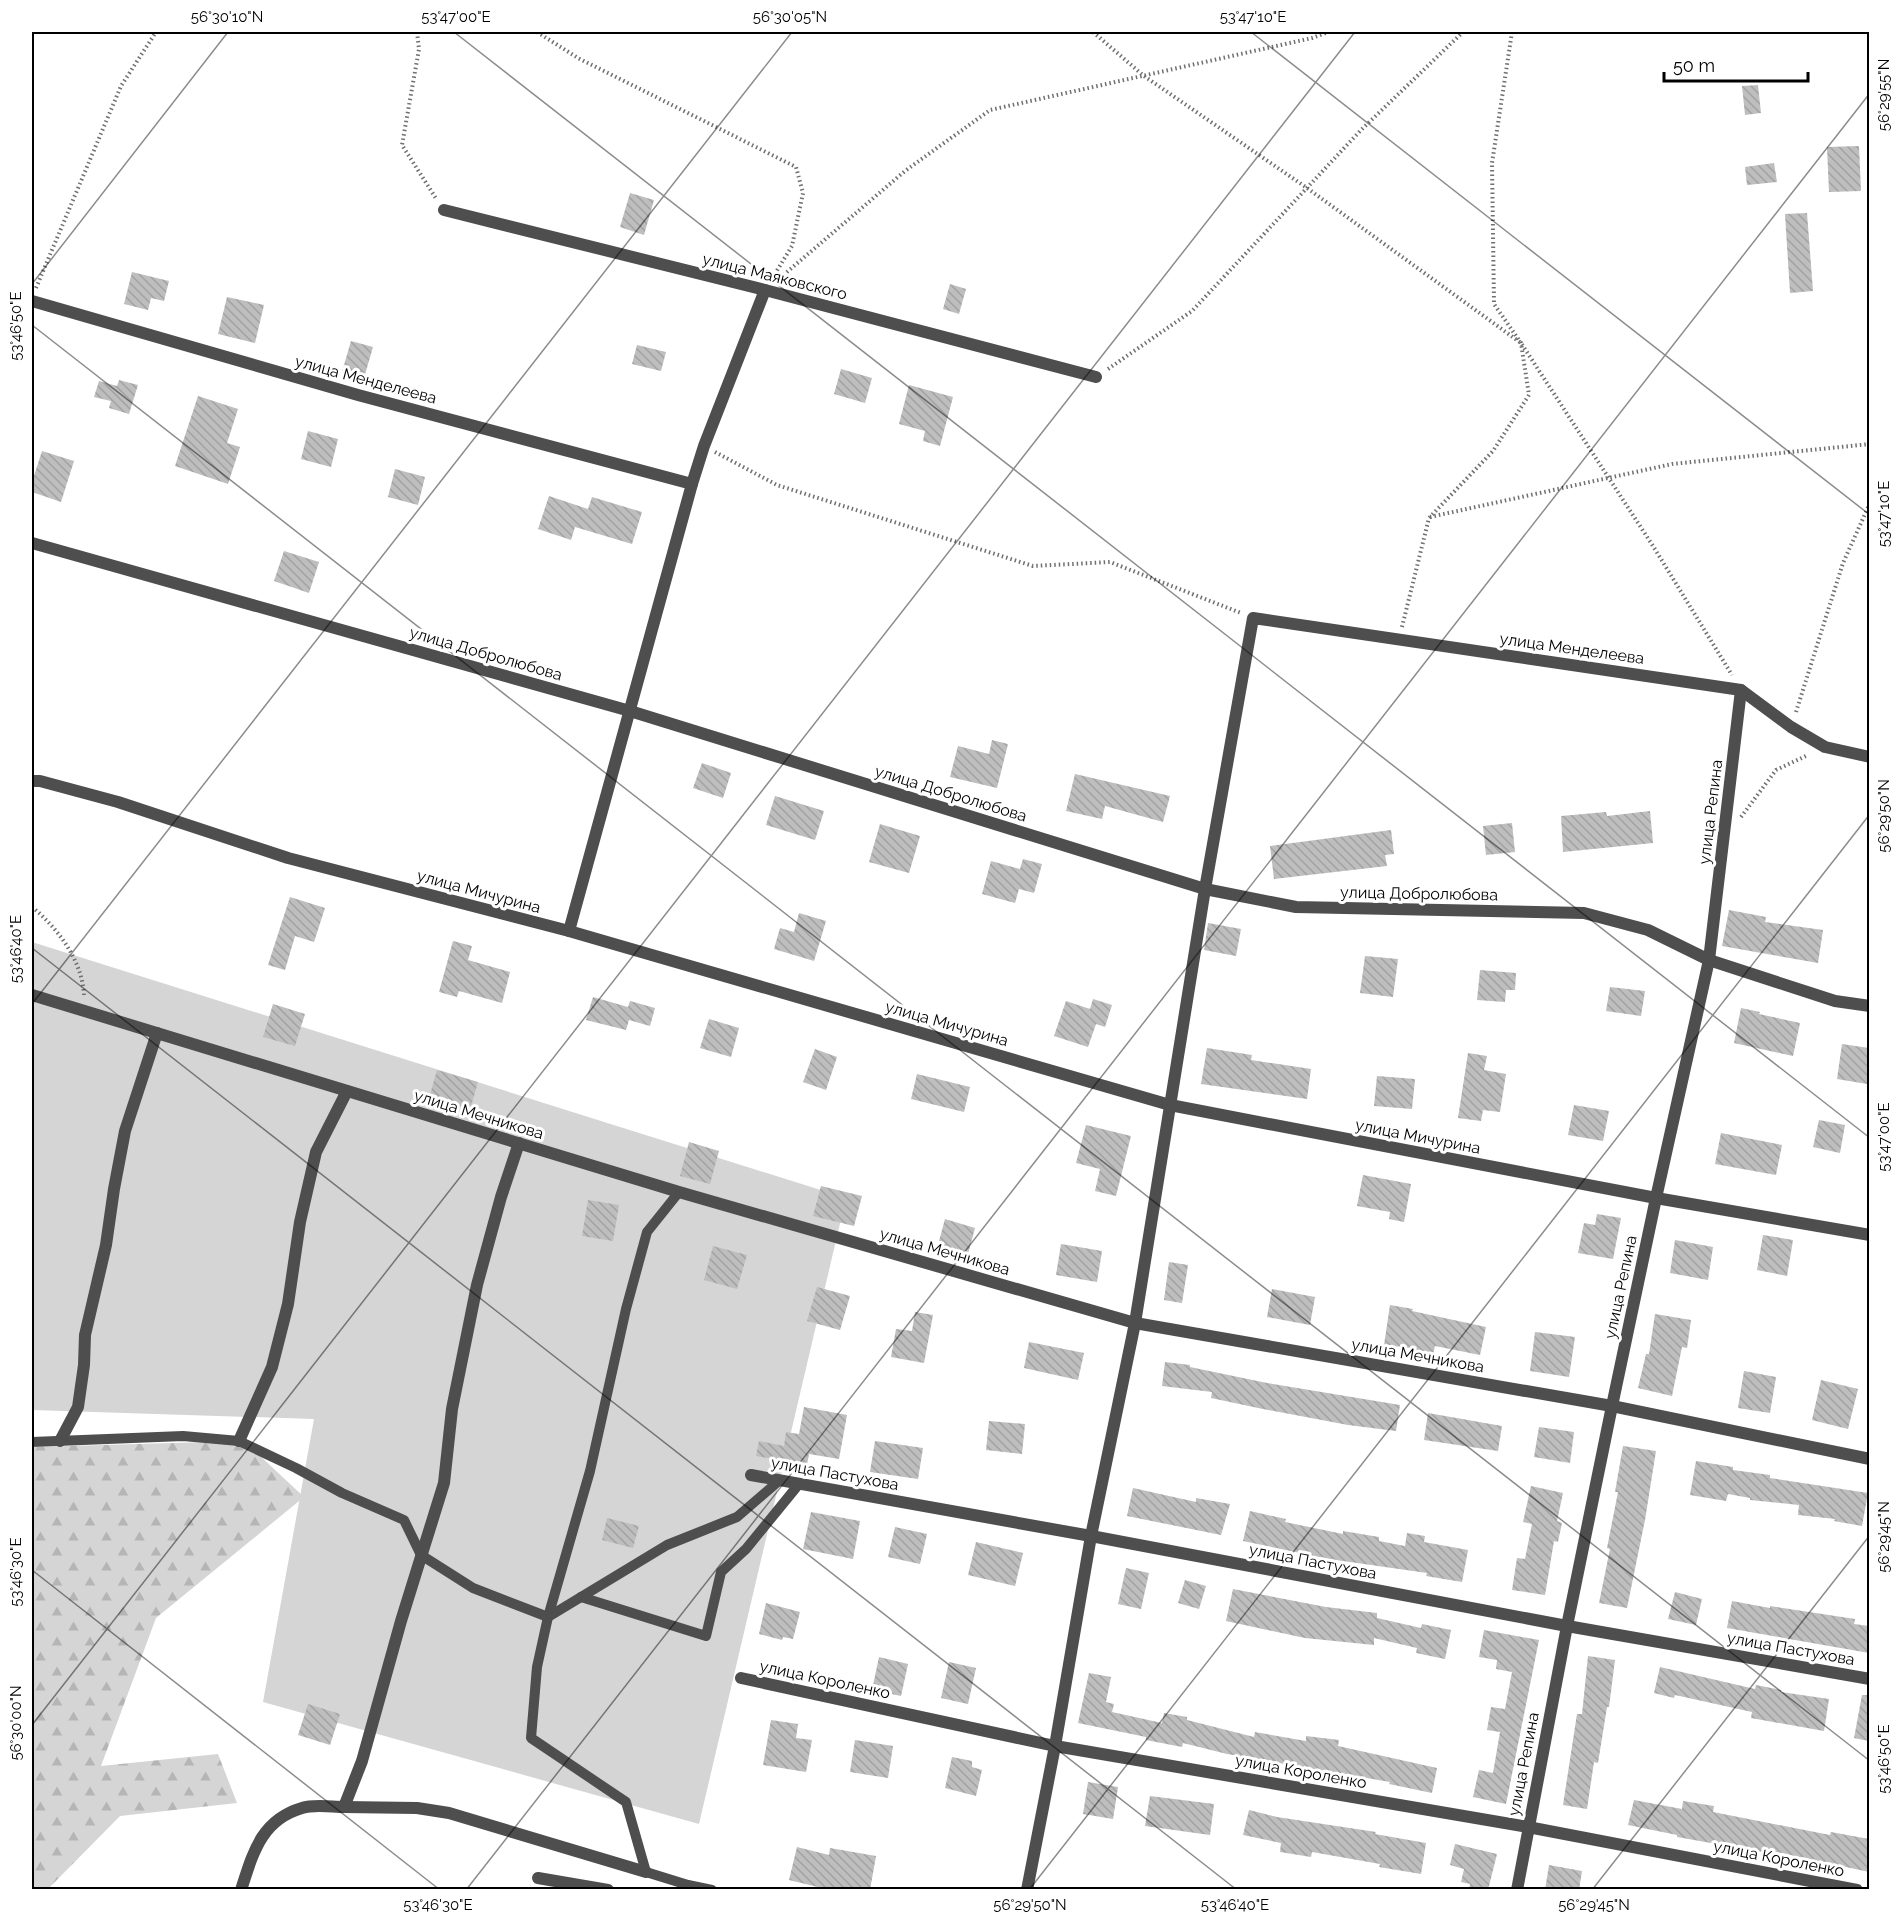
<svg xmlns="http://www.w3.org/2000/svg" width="1901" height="1921" viewBox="0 0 1901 1921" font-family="Raleway,sans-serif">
  <defs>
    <pattern id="forest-firs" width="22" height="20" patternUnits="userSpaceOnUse" patternTransform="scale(1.5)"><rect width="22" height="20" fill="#d5d5d5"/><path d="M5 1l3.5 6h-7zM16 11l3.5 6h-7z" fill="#b5b5b5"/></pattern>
    <pattern id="building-back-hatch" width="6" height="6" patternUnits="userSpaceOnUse" patternTransform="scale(1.5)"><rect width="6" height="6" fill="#bebebe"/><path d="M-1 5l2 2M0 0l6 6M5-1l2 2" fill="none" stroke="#a2a2a2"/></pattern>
  </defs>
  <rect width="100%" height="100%" fill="#fff"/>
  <!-- forest -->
  <path fill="url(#forest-firs)" d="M244,1441L304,1497L156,1618L101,1766L218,1754L237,1803L120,1816L47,1890L32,1889V1447Z"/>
  <!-- garden -->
  <path fill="#d5d5d5" d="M32,942L846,1198L699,1824L263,1702L314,1419L32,1410Z"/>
  <!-- building -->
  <g fill="url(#building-back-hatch)">
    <path d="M1758,85L1761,113L1745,115L1742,86Z"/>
    <path d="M1859,146L1861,191L1829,192L1827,147Z"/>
    <path d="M1774,163L1777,182L1747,185L1745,167Z"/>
    <path d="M630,193L654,200L644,235L620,227Z"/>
    <path d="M1807,213L1813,291L1790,293L1785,214Z"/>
    <path d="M132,272L169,281L164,301L151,298L148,310L124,304Z"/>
    <path d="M950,284L966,289L959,314L943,309Z"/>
    <path d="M227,297L264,305L255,343L218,334Z"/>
    <path d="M351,341L373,347L364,378L342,372Z"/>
    <path d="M637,345L666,352L661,371L632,364Z"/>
    <path d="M841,369L872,378L865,403L834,394Z"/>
    <path d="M119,380L138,385L129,414L109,408L111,401L94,397L99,381L117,386Z"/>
    <path d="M909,385L953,397L940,446L923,441L925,431L899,424Z"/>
    <path d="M198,396L238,409L227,443L240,447L228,484L175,466Z"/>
    <path d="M308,431L338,439L331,467L301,459Z"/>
    <path d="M42,451L74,461L61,502L32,492V482Z"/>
    <path d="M395,469L425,477L418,505L388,497Z"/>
    <path d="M549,496L588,509L592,497L642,512L632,544L575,527L571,540L538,529Z"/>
    <path d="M284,551L319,562L309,593L274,581Z"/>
    <path d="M992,740L1008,744L997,788L950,777L958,746L989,754Z"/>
    <path d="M702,763L731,773L723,798L693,788Z"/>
    <path d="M1075,774L1170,796L1163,822L1105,806L1102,819L1066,811Z"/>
    <path d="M775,796L824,811L815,840L766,825Z"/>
    <path d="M1650,811L1653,843L1563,852L1561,816L1606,812L1607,816Z"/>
    <path d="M1512,823L1515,852L1486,855L1483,826Z"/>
    <path d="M880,824L920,836L909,873L869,862Z"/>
    <path d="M1391,830L1394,854L1385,855L1387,866L1274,879L1270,846Z"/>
    <path d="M1023,859L1042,864L1034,893L1019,889L1015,903L982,894L991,861L1020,869Z"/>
    <path d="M290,897L325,908L314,942L295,936L285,970L268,965Z"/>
    <path d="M1729,910L1766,917L1765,922L1823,930L1818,963L1722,946Z"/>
    <path d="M799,913L826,921L814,961L774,949L780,928L794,932Z"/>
    <path d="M1208,923L1241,929L1236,956L1204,950Z"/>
    <path d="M453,941L472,946L468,960L510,972L502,1003L459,991L457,997L439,992Z"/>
    <path d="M1365,956L1398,959L1393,997L1360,993Z"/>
    <path d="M1480,970L1516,973L1515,990H1506L1505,1002L1477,1000Z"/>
    <path d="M1610,987L1645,991L1641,1016L1606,1011Z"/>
    <path d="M593,997L628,1007L630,1001L655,1008L650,1026L629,1020L626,1030L586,1020Z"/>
    <path d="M1093,999L1112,1005L1105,1027L1096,1024L1088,1047L1054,1036L1066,1001L1090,1009Z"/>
    <path d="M273,1004L305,1014L295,1046L263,1037Z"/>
    <path d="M1741,1008L1760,1012L1759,1014L1800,1023L1793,1056L1734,1043Z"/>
    <path d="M709,1019L739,1028L731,1057L700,1048Z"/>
    <path d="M1842,1044L1869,1048L1867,1084L1837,1079Z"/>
    <path d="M1207,1048L1252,1055L1251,1060L1311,1069L1307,1099L1201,1084Z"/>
    <path d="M815,1049L837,1057L826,1090L803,1082Z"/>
    <path d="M1468,1053L1487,1056L1484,1070L1506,1074L1500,1112L1483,1110L1481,1121L1458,1118Z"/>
    <path d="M437,1070L478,1082L470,1110L429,1098Z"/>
    <path d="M917,1074L970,1087L964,1112L911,1099Z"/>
    <path d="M1377,1076L1415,1079L1412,1109L1374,1106Z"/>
    <path d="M1574,1105L1609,1111L1603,1141L1568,1135Z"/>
    <path d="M1819,1120L1845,1125L1840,1153L1813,1147Z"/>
    <path d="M1086,1125L1131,1136L1116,1196L1095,1191L1100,1169L1076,1163Z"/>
    <path d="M1721,1133L1782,1145L1776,1175L1715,1164Z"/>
    <path d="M689,1142L719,1151L710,1184L680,1176Z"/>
    <path d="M1363,1175L1411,1184L1404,1222L1389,1219L1390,1212L1357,1206Z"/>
    <path d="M821,1186L862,1196L854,1226L813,1216Z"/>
    <path d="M588,1200L619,1205L613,1241L582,1236Z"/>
    <path d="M1597,1214L1621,1218L1613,1259L1578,1253L1584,1223L1595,1225Z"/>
    <path d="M945,1219L975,1228L968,1254L938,1245Z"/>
    <path d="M1763,1235L1793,1240L1787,1276L1757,1270Z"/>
    <path d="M1675,1240L1713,1247L1708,1280L1670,1273Z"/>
    <path d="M1061,1244L1102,1251L1097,1282L1056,1275Z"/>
    <path d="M713,1246L747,1255L737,1289L704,1280Z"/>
    <path d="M1169,1262L1188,1265L1182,1303L1164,1300Z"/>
    <path d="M817,1287L850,1296L840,1330L807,1321Z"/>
    <path d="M1272,1289L1315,1297L1310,1325L1267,1317Z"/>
    <path d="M1390,1305L1413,1309L1412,1311L1486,1327L1480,1355L1435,1346L1433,1355L1411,1350V1348L1384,1345Z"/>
    <path d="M915,1312L933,1315L924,1363L891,1357L896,1329L912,1331Z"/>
    <path d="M1655,1314L1691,1320L1687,1348L1682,1347L1672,1396L1638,1388L1646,1354H1649Z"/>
    <path d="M1535,1332L1575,1337L1569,1377L1530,1371Z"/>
    <path d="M1029,1342L1084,1353L1078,1380L1024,1368Z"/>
    <path d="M1165,1362L1190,1365V1367L1267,1383L1400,1405L1396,1431L1348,1425L1263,1409L1211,1398L1212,1392L1162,1386Z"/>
    <path d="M1744,1371L1776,1377L1770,1413L1738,1408Z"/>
    <path d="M1821,1380L1858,1389L1848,1429L1812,1420Z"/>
    <path d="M804,1407L847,1415L839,1459L809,1454L807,1465L756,1456L759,1441L784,1446L786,1432L799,1434Z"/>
    <path d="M1428,1413L1502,1426L1498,1451L1424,1440Z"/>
    <path d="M989,1421L1025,1424L1022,1454L986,1450Z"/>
    <path d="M1539,1427L1574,1432L1570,1463L1534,1457Z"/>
    <path d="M875,1441L923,1448L918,1479L870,1472Z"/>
    <path d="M1623,1446L1656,1451L1645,1520L1627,1608L1599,1603L1610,1549L1607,1548L1618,1492H1615Z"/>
    <path d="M1696,1461L1733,1467V1470L1770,1475V1478L1868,1493L1862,1526L1834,1521L1835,1519L1798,1515L1799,1505L1750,1500V1498L1728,1494L1726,1501L1690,1495Z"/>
    <path d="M1531,1486L1563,1493L1557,1521L1562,1523L1558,1542L1554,1541L1545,1595L1512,1590L1517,1558L1525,1559L1532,1524L1523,1522Z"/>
    <path d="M1133,1488L1196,1502V1498L1230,1504L1221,1535L1127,1516Z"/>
    <path d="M1250,1511L1286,1519L1285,1522L1343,1534V1531L1379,1537V1541L1405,1546L1407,1533L1425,1536L1424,1542L1468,1550L1462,1582L1426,1576L1427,1573L1329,1559L1243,1541Z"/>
    <path d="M811,1512L860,1521L853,1559L803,1549Z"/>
    <path d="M607,1518L639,1526L633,1548L602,1540Z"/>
    <path d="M895,1527L927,1534L920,1564L888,1557Z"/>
    <path d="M976,1542L1023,1553L1015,1586L968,1575Z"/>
    <path d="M1126,1568L1149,1573L1141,1609L1118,1604Z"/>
    <path d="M1185,1580L1206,1586L1199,1609L1178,1603Z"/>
    <path d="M1233,1589L1326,1607L1377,1613V1618L1421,1628L1422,1624L1451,1630L1445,1659L1416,1653L1417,1648L1374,1638V1645L1305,1638L1226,1621Z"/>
    <path d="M1675,1592L1702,1599L1696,1625L1668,1619Z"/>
    <path d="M1732,1601L1770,1608V1606L1855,1619L1854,1624L1869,1626V1653L1727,1628Z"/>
    <path d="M766,1603L800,1612L793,1639L783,1637L782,1640L759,1634Z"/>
    <path d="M1484,1630L1539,1640L1506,1804L1473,1797L1479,1770L1493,1773L1500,1732L1487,1730L1491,1707L1505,1709L1512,1672L1496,1669L1497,1660L1479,1657Z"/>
    <path d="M1588,1656L1615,1660L1609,1707H1607L1598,1763L1594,1762L1587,1809L1563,1805L1577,1714H1582Z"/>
    <path d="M879,1657L908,1664L901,1696L872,1690Z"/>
    <path d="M949,1662L976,1668L968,1704L941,1698Z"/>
    <path d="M1660,1667L1755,1689L1756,1685L1781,1690V1692L1829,1699L1824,1731L1751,1718L1752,1712L1675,1695L1674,1698L1654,1693Z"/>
    <path d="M1089,1673L1111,1677L1106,1702L1114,1704L1112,1712L1162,1723L1164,1713L1187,1717V1720L1254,1737L1255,1732L1306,1741V1736L1339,1740L1338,1746L1437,1768L1432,1793L1389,1784L1390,1782L1227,1754L1183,1743L1182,1747L1146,1740V1737L1078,1723Z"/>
    <path d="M1862,1695H1869V1741L1854,1738Z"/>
    <path d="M308,1704L340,1714L330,1745L298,1735Z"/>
    <path d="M771,1720L798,1724L796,1738L812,1740L806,1772L763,1765Z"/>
    <path d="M855,1740L893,1746L888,1778L850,1772Z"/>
    <path d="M952,1757L972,1761V1767L982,1770L976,1796L945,1788Z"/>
    <path d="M1088,1782L1118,1787L1113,1819L1083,1814Z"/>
    <path d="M1150,1796L1214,1804L1210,1835L1145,1826Z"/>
    <path d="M1634,1800L1682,1809L1683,1801L1714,1806L1713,1812L1830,1835L1831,1832L1869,1839V1872L1763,1849L1762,1852L1677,1837V1835L1628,1825Z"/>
    <path d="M1249,1810L1277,1817L1376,1832L1375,1834L1426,1843L1421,1874L1379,1867L1380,1864L1312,1852L1311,1857L1280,1852L1281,1843L1243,1835Z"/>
    <path d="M1455,1844L1497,1854L1488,1890H1469L1470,1884L1461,1882L1464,1869L1450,1865Z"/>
    <path d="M797,1847L829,1855L830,1848L876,1856L870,1890L837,1887L836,1890H830L789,1880Z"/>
    <path d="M1549,1865L1582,1871L1579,1890H1545Z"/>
  </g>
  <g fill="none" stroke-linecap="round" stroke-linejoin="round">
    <!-- path -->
    <g stroke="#707070" stroke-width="4" stroke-dasharray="1.5 3" stroke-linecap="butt">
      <path d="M417,32L419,49L402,145L437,200"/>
      <path d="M537,32L578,58L796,167L803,193L792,246L773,277"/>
      <path d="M1093,32L1144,76L1307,188L1521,343L1653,546L1732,675"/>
      <path d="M780,278L905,171L990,110L1312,38L1329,32"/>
      <path d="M36,288L121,86L156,32"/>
      <path d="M1108,369L1192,311L1361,130L1463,32"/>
      <path d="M715,452L777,485L1033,566L1110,562L1241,613"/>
      <path d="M1430,517L1672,464L1870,444"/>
      <path d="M1402,627L1429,518L1493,451L1529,395L1521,343L1494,304L1492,163L1512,32"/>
      <path d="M1796,712L1843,563L1870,503"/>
      <path d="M1741,817L1776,770L1808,755"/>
      <path d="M32,907C58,928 83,962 84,996"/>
    </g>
    <!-- lane -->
    <g stroke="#4e4e4e" stroke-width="10">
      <path d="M679,1192L647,1232L626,1309L590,1471L548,1617L537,1667L531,1738L626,1802L646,1872L688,1885L712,1890"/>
      <path d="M32,1442L183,1436L239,1441L296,1468L342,1493L404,1520L421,1555L473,1588L548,1617L667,1545L737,1517L780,1480"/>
      <path d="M581,1597L706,1636L721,1572L746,1549L799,1484"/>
    </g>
    <!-- street -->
    <g stroke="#4e4e4e" stroke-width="12">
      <path d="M444,210L765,290L1096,377"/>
      <path d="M32,301L358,395L692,484"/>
      <path d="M32,543L630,711L1205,889L1296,907L1584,913L1648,930L1709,960L1835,1001L1870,1006"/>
      <path d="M32,781H40L118,802L288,858L569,931L1170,1105L1656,1198L1870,1235"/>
      <path d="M569,931L692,484L704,446L765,290"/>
      <path d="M32,995L679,1192L1135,1323L1612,1406L1870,1459"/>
      <path d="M60,1441L78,1407L84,1365L85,1335L106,1245L114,1189L125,1131L157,1033"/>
      <path d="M239,1441L272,1367L288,1304L300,1222L316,1152L347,1091"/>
      <path d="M751,1475L1091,1536L1567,1626L1870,1679"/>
      <path d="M741,1678L1055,1746L1528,1827L1857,1890"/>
      <path d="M344,1807L417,1808L449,1813L646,1872"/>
      <path d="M538,1878L608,1890"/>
      <path d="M241,1890C253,1853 261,1820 302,1808C314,1804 332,1807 344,1807L362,1761L401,1621L444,1483L452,1409L477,1285L501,1197L519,1143"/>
      <path d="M1027,1890L1055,1746L1091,1536L1135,1323L1205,889L1253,618L1741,690L1791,727L1825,747L1870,757"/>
      <path d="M1517,1890L1567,1626L1612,1406L1656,1198L1709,960L1741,690"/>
    </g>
  </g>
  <!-- ticks -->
  <path fill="none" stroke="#000" stroke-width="1.5" stroke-opacity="0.45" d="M454,32L1870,1138M1251,32L1870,515M32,284L228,32M32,325L1870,1761M32,948L1237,1890M32,1004L792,32M32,1570L440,1890M32,1725L1355,32M466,1890L1870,93M1029,1890L1870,814M1592,1890L1870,1535"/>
  <g text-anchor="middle" stroke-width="6" stroke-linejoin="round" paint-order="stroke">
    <!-- street labels -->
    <g font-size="16" fill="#000" stroke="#fff">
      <text transform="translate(775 276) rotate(14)" y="6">улица Маяковского</text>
      <text transform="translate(366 379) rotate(15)" y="6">улица Менделеева</text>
      <text transform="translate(1572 648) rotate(8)" y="6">улица Менделеева</text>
      <text transform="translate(486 653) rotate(16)" y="6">улица Добролюбова</text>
      <text transform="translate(951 793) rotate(17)" y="6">улица Добролюбова</text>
      <text transform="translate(1710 812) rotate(-83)" y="6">улица Репина</text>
      <text transform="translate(479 891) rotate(15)" y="6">улица Мичурина</text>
      <text transform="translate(1419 893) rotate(1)" y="6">улица Добролюбова</text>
      <text transform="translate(947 1023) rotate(16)" y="6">улица Мичурина</text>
      <text transform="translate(479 1114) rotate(17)" y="6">улица Мечникова</text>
      <text transform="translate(1418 1136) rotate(11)" y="6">улица Мичурина</text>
      <text transform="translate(945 1251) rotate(16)" y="6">улица Мечникова</text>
      <text transform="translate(1620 1287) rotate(-78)" y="6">улица Репина</text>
      <text transform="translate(1418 1355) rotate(10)" y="6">улица Мечникова</text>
      <text transform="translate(835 1473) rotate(10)" y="6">улица Пастухова</text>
      <text transform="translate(1313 1561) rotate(11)" y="6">улица Пастухова</text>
      <text transform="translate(1791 1648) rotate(10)" y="6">улица Пастухова</text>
      <text transform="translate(825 1679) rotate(12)" y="6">улица Короленко</text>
      <text transform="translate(1523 1764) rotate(-79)" y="6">улица Репина</text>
      <text transform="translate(1301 1771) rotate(10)" y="6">улица Короленко</text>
      <text transform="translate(1779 1858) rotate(11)" y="6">улица Короленко</text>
    </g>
  </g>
  <!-- border -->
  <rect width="1901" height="1921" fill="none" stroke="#ffffff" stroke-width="66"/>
  <!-- scale -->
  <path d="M1664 72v9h144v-9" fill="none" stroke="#000000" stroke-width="3"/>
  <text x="1673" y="72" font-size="18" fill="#000000" stroke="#ffffff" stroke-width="4.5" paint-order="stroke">50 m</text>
  <rect x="33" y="33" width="1835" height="1855" fill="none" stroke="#000" stroke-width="2"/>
  <g font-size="15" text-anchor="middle" fill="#000">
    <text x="227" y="22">56°30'10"N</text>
    <text x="456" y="22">53°47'00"E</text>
    <text x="790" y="22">56°30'05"N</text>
    <text x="1253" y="22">53°47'10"E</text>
    <text transform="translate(1884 95) rotate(-90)" y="5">56°29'55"N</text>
    <text transform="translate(16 326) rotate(-90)" y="5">53°46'50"E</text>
    <text transform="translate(1884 514) rotate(-90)" y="5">53°47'10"E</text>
    <text transform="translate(1884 816) rotate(-90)" y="5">56°29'50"N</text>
    <text transform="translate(16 949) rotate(-90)" y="5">53°46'40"E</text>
    <text transform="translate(1884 1137) rotate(-90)" y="5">53°47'00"E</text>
    <text transform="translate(1884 1537) rotate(-90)" y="5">56°29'45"N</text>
    <text transform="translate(16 1572) rotate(-90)" y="5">53°46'30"E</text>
    <text transform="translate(16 1723) rotate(-90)" y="5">56°30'00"N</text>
    <text transform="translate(1884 1759) rotate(-90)" y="5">53°46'50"E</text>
    <text x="438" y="1910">53°46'30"E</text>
    <text x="1030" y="1910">56°29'50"N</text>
    <text x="1235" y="1910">53°46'40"E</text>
    <text x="1594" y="1910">56°29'45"N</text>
  </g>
</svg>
